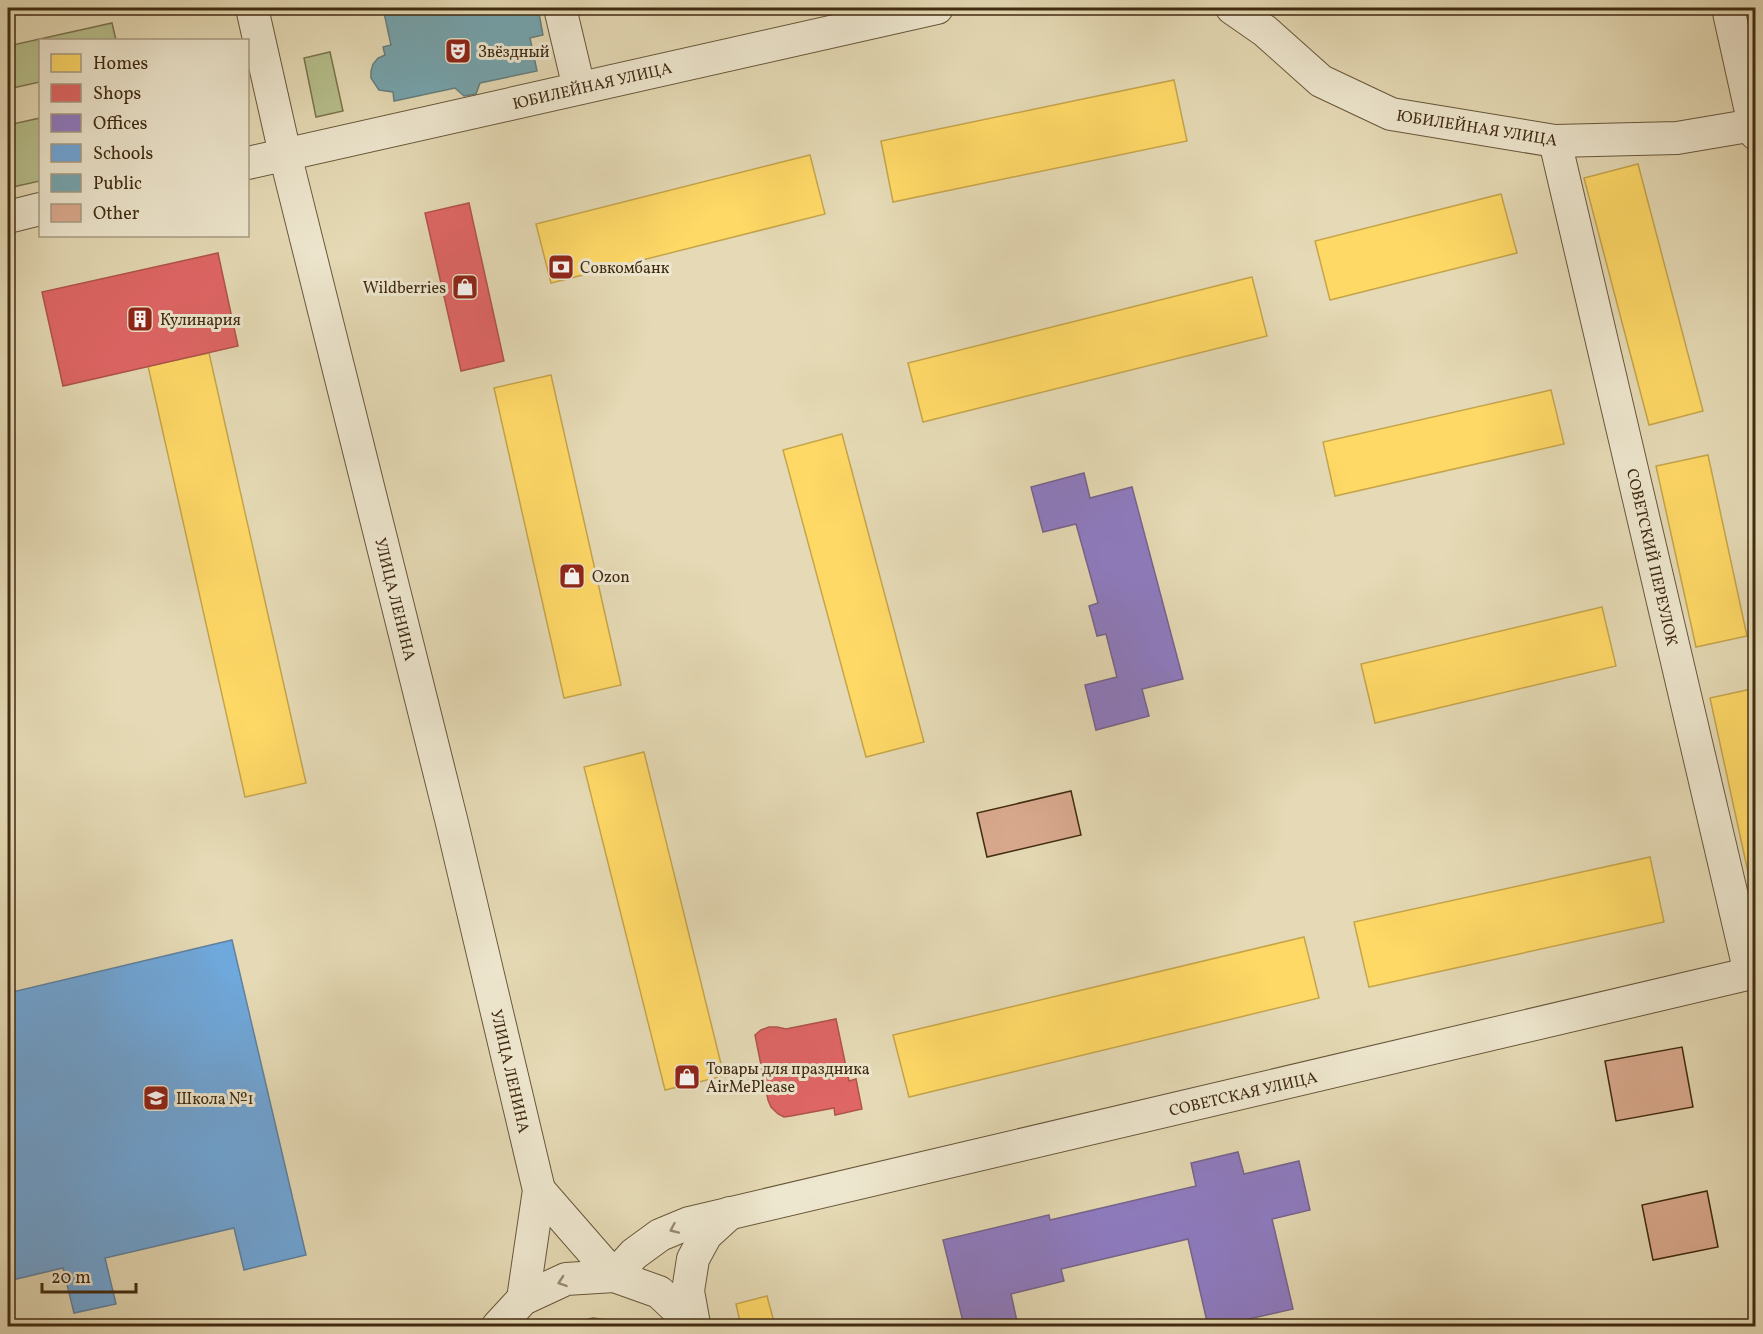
<svg xmlns="http://www.w3.org/2000/svg" width="1763" height="1334" viewBox="0 0 1763 1334" font-family="Vollkorn,serif">
  <rect width="100%" height="100%" fill="#e5dab5"/>
  <filter id="stains"><feTurbulence type="fractalNoise" baseFrequency=".00333" numOctaves="4"/><feColorMatrix values="0 0 0 0 .2 0 0 0 0 .09 0 0 0 0 .02 0 0 0 .5 -.17"/></filter>
  <radialGradient id="worn" r=".72"><stop offset=".6" stop-color="#630" stop-opacity="0"/><stop offset="1" stop-color="#630" stop-opacity=".3"/></radialGradient>
  <!-- green -->
  <g fill="#b6bf8c" stroke="#7b754e" stroke-width="1.5">
    <path d="M112,23L116,40H40V82L8,89V46Z"/>
    <path d="M330,52L343,111L316,117L304,58Z"/>
    <path d="M40,118V181L8,188V125Z"/>
    <path d="M593,1318L621,1322L628,1326H561L566,1324Z"/>
  </g>
  <!-- homes -->
  <g fill="#ffd966" stroke="#c6a54c" stroke-width="1.5">
    <path d="M1174,80L1187,141L893,202L881,141Z"/>
    <path d="M810,155L825,214L551,283L536,224Z"/>
    <path d="M1638,164L1703,411L1649,425L1584,178Z"/>
    <path d="M1501,194L1517,253L1330,300L1315,241Z"/>
    <path d="M1252,277L1267,336L923,422L908,363Z"/>
    <path d="M209,353L306,783L245,797L148,366Z"/>
    <path d="M551,375L621,685L564,698L494,388Z"/>
    <path d="M1551,390L1564,444L1335,496L1323,442Z"/>
    <path d="M842,434L924,742L866,757L783,450Z"/>
    <path d="M1708,455L1747,636L1696,647L1656,466Z"/>
    <path d="M1602,607L1616,666L1375,723L1361,664Z"/>
    <path d="M1756,688V895H1753L1710,698Z"/>
    <path d="M644,752L724,1076L665,1090L584,767Z"/>
    <path d="M1650,857L1664,922L1369,987L1354,922Z"/>
    <path d="M1304,937L1319,998L909,1097L893,1035Z"/>
    <path d="M767,1296L775,1326H741L736,1304Z"/>
  </g>
  <!-- shops -->
  <g fill="#e06666" stroke="#b0544c" stroke-width="1.5">
    <path d="M469,203L504,361L461,371L425,213Z"/>
    <path d="M218,253L238,346L63,386L42,292Z"/>
    <path d="M836,1019L849,1081L856,1079L862,1109L835,1115L834,1108L791,1116L784,1117L778,1114L771,1107L768,1100L755,1035L761,1030L769,1027H777L786,1029Z"/>
  </g>
  <!-- offices -->
  <g fill="#8e7cc3" stroke="#77648e" stroke-width="1.5">
    <path d="M1084,473L1090,498L1132,487L1183,679L1142,689L1149,716L1096,730L1085,685L1117,677L1106,634L1097,636L1089,606L1098,603L1076,524L1043,532L1031,487Z"/>
    <path d="M1238,1152L1244,1174L1299,1161L1310,1210L1272,1219L1293,1309L1218,1326H1208L1188,1239L1061,1269L1064,1281L1011,1294L1018,1326H964L943,1240L1049,1215L1050,1220L1196,1186L1191,1163Z"/>
  </g>
  <!-- schools -->
  <path fill="#6fa8dc" stroke="#61829f" stroke-width="1.5" d="M232,940L306,1255L244,1270L234,1228L105,1258L116,1304L74,1313L63,1268L8,1281V993Z"/>
  <!-- public -->
  <path fill="#76a5af" stroke="#668080" stroke-width="1.5" d="M383,8H538L543,35L530,38L537,71L480,83L476,94L464,96L455,88L394,101L393,92L379,90L371,78V71L373,64L378,58L385,55L383,47L391,45Z"/>
  <!-- building -->
  <g fill="#daaa8f" stroke="#402b11" stroke-width="1.5">
    <path d="M1071,791L1081,835L987,857L977,813Z"/>
    <path d="M1682,1047L1693,1107L1616,1121L1605,1061Z"/>
    <path d="M1707,1191L1718,1247L1653,1260L1642,1205Z"/>
  </g>
  <g fill="none" stroke-linecap="round" stroke-linejoin="round">
    <defs>
      <g id="minor">
        <path d="M252,8L285,154L452,823L539,1190L523,1299"/>
        <path d="M560,8L579,88"/>
        <path d="M1232,8L1265,31L1321,81L1391,114L1555,141L1677,138L1754,125"/>
        <path d="M1728,8L1756,134"/>
        <path d="M1555,141L1750,973"/>
        <path d="M248,163L937,8"/>
        <path d="M8,217L40,209"/>
        <path d="M539,1190L614,1276L634,1254L660,1235L689,1223L1756,972"/>
        <path d="M694,1324L688,1291L693,1259L706,1235L730,1213"/>
        <path d="M498,1326L523,1299L566,1279L614,1276L659,1292L695,1326"/>
      </g>
    </defs>
    <!-- minor casing -->
    <use href="#minor" stroke="#69573a" stroke-width="34"/>
    <!-- minor -->
    <use href="#minor" stroke="#eee7cf" stroke-width="32"/>
  </g>
  <!-- one-way arrows -->
  <defs><path id="oneway-chevron" d="M-2-3.5L2.5 0L-2 3.5" fill="none" stroke-width="1.6" stroke-linecap="round" stroke-linejoin="round" transform="scale(1.5)"/></defs>
  <g stroke="#978970">
    <use href="#oneway-chevron" transform="translate(674 1229) rotate(156)"/>
    <use href="#oneway-chevron" transform="translate(562 1282) rotate(161)"/>
  </g>
  <!-- icons -->
  <defs>
    <symbol id="theatre-square" viewBox="-11 -11 22 22"><rect x="-9" y="-9" width="18" height="18" rx="4" fill="#8f2418" stroke="#eee7cf"/><path d="M-5-5.5Q0-4 5-5.5V0Q5 5 0 6Q-5 5-5 0ZM-3.3-2.5H-1v1.5H-3.3ZM1-2.5H3.3v1.5H1ZM-2.8 1Q0 5.5 2.8 1Z" fill="#fff"/></symbol>
    <symbol id="bank-square" viewBox="-11 -11 22 22"><rect x="-9" y="-9" width="18" height="18" rx="4" fill="#8f2418" stroke="#eee7cf"/><path d="M-6-4H6V4H-6ZM0-2.3a2.3 2.3 0 1 0 0 4.6a2.3 2.3 0 1 0 0-4.6Z" fill="#fff"/></symbol>
    <symbol id="shop-square" viewBox="-11 -11 22 22"><rect x="-9" y="-9" width="18" height="18" rx="4" fill="#8f2418" stroke="#eee7cf"/><path d="M-5-2.5h2.3a2.7 3.5 0 0 1 5.4 0H5L5.5 6h-11ZM-1.5-2.5h3a1.5 2.3 0 0 0-3 0Z" fill="#fff"/></symbol>
    <symbol id="building-square" viewBox="-11 -11 22 22"><rect x="-9" y="-9" width="18" height="18" rx="4" fill="#8f2418" stroke="#eee7cf"/><path d="M-4-6H4V6H1V3H-1V6H-4ZM-2.5-4.3h1.7v1.8h-1.7ZM.8-4.3h1.7v1.8H.8ZM-2.5-1h1.7V.8h-1.7ZM.8-1h1.7V.8H.8Z" fill="#fff"/></symbol>
    <symbol id="school-square" viewBox="-11 -11 22 22"><rect x="-9" y="-9" width="18" height="18" rx="4" fill="#8f2418" stroke="#eee7cf"/><path d="M0-5L7-2L0 1L-7-2ZM-4 1L0 2.5L4 1V4Q0 6-4 4Z" fill="#fff"/></symbol>
  </defs>
  <g fill-rule="evenodd">
    <use href="#theatre-square" x="443" y="36" width="30" height="30"/>
    <use href="#bank-square" x="546" y="252" width="30" height="30"/>
    <use href="#shop-square" x="450" y="272" width="30" height="30"/>
    <use href="#building-square" x="125" y="304" width="30" height="30"/>
    <use href="#shop-square" x="557" y="561" width="30" height="30"/>
    <use href="#shop-square" x="672" y="1062" width="30" height="30"/>
    <use href="#school-square" x="141" y="1083" width="30" height="30"/>
  </g>
  <g text-anchor="middle" stroke-width="6" stroke-linejoin="round" paint-order="stroke">
    <!-- poi labels -->
    <g font-size="16" fill="#402b11" stroke="#eee7cf" text-anchor="start">
      <text x="478" y="57">Звёздный</text>
      <text x="580" y="273">Совкомбанк</text>
      <text x="446" y="293" text-anchor="end">Wildberries</text>
      <text x="160" y="325">Кулинария</text>
      <text x="592" y="582">Ozon</text>
      <text x="706" y="1074">Товары для праздника<tspan x="706" dy="18">AirMePlease</tspan></text>
      <text x="176" y="1104">Школа №1</text>
    </g>
    <!-- street labels -->
    <g font-size="16" fill="#402b11" stroke="#eee7cf">
      <text transform="translate(592 85) rotate(-13)" y="6">ЮБИЛЕЙНАЯ УЛИЦА</text>
      <text transform="translate(1477 127) rotate(9)" y="6">ЮБИЛЕЙНАЯ УЛИЦА</text>
      <text transform="translate(1653 557) rotate(77)" y="6">СОВЕТСКИЙ ПЕРЕУЛОК</text>
      <text transform="translate(396 599) rotate(76)" y="6">УЛИЦА ЛЕНИНА</text>
      <text transform="translate(511 1071) rotate(77)" y="6">УЛИЦА ЛЕНИНА</text>
      <text transform="translate(1243 1093) rotate(-13)" y="6">СОВЕТСКАЯ УЛИЦА</text>
    </g>
  </g>
  <!-- margin -->
  <rect width="1763" height="1334" fill="none" stroke="#e5dab5" stroke-width="30"/>
  <rect x="9" y="9" width="1745" height="1316" fill="none" stroke="#402b11" stroke-width="3"/>
  <rect x="15" y="15" width="1733" height="1304" fill="none" stroke="#402b11" stroke-width="1.5"/>
  <!-- legend -->
  <rect x="39" y="39" width="210" height="198" fill="#eee7cf" stroke="#a89c83" stroke-width="1.5"/>
  <rect x="51" y="54" width="30" height="18" fill="#ffd966" stroke="#a89c83" stroke-width="1.5"/>
  <text x="93" y="69" font-size="18" fill="#402b11">Homes</text>
  <rect x="51" y="84" width="30" height="18" fill="#e06666" stroke="#a89c83" stroke-width="1.5"/>
  <text x="93" y="99" font-size="18" fill="#402b11">Shops</text>
  <rect x="51" y="114" width="30" height="18" fill="#8e7cc3" stroke="#a89c83" stroke-width="1.5"/>
  <text x="93" y="129" font-size="18" fill="#402b11">Offices</text>
  <rect x="51" y="144" width="30" height="18" fill="#6fa8dc" stroke="#a89c83" stroke-width="1.5"/>
  <text x="93" y="159" font-size="18" fill="#402b11">Schools</text>
  <rect x="51" y="174" width="30" height="18" fill="#76a5af" stroke="#a89c83" stroke-width="1.5"/>
  <text x="93" y="189" font-size="18" fill="#402b11">Public</text>
  <rect x="51" y="204" width="30" height="18" fill="#daaa8f" stroke="#a89c83" stroke-width="1.5"/>
  <text x="93" y="219" font-size="18" fill="#402b11">Other</text>
  <!-- scale -->
  <path d="M42 1283v9h94v-9" fill="none" stroke="#402b11" stroke-width="3"/>
  <text x="51" y="1283" font-size="18" fill="#402b11" stroke="#eee7cf" stroke-width="4.5" paint-order="stroke">20 m</text>
  <rect width="100%" height="100%" filter="url(#stains)"/>
  <rect width="100%" height="100%" fill="url(#worn)"/>
</svg>
